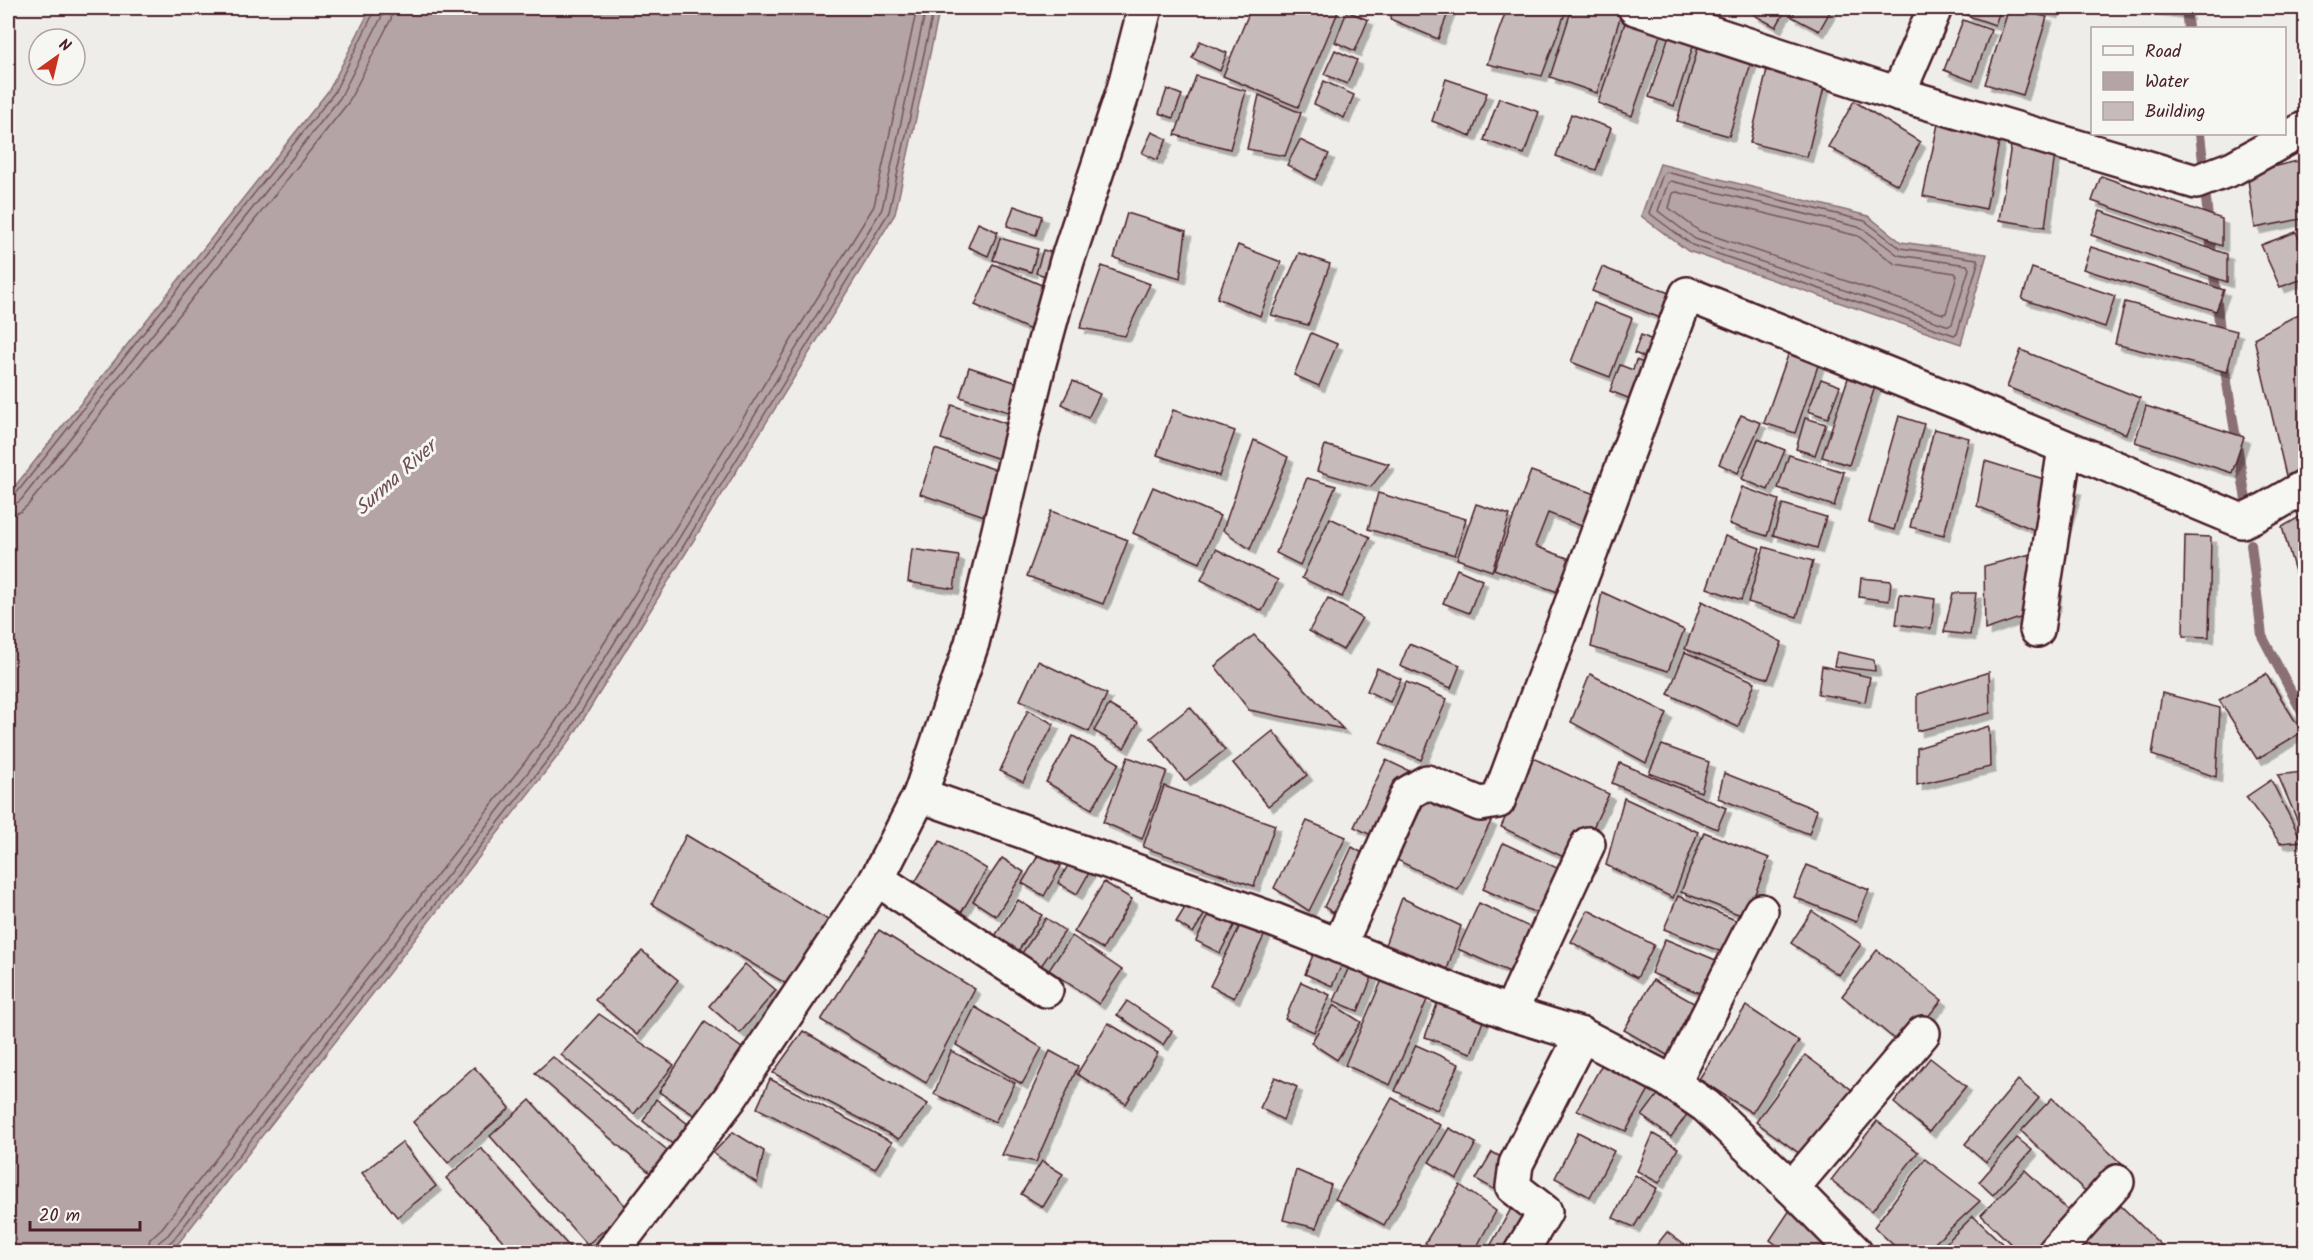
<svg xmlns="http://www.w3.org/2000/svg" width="2313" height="1260" viewBox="0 0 2313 1260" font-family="Kalam,sans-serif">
  <defs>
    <filter id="shadow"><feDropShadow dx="5.5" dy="5.5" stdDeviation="0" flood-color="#0004"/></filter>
  </defs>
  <rect width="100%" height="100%" fill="#efedea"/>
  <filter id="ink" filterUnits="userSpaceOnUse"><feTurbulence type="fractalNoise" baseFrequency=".0167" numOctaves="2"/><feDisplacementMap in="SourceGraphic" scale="12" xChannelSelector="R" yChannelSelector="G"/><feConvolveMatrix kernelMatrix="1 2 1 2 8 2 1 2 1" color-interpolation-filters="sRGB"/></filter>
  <g filter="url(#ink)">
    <!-- water -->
    <g fill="#b4a4a5" stroke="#8a6f74" stroke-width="1.5">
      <path d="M371,8H940L895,214L571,739L177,1245L165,1252H8V495L329,90Z"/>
      <path d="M1660,164L1868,216L1901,242L1987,254L1961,344L1688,251L1641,216Z"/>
    </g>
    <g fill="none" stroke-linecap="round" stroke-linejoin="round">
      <!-- shore -->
      <g stroke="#74545c" stroke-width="1.5">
        <path d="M1666,172L1865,221L1900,248L1977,259L1978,263L1957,334L1954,335L1692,245L1649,213L1663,174Z"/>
        <path d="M1671,181L1862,228L1898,255L1967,265L1969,269L1952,324L1949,326L1695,239L1658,211L1668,183Z"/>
        <path d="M1677,192L1858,236L1895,264L1955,273L1957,276L1946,313L1943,314L1699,231L1669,208L1673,193Z"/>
        <path d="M8,498L15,495L334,93L376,8"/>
        <path d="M8,505H14L21,500L340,98L382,16L384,8"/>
        <path d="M8,514L20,512L28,505L348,103L391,19L393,8"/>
        <path d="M147,1252L150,1239L162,1228L553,726L874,206L917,8"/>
        <path d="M156,1252L159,1242L168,1235L560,731L882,209L926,8"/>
        <path d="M163,1252L165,1246L173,1240L567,735L889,212L934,8"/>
      </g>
      <!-- stream -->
      <g stroke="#8a6f74" stroke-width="10">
        <path d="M2186,8L2188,28"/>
        <path d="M2200,134L2203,161"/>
        <path d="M2206,199L2221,340"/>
        <path d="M2223,358L2246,500"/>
        <path d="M2251,544L2262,636L2306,720"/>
      </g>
    </g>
    <!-- building -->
    <g fill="#c6babb" stroke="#4a1f2b" stroke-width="1.5" filter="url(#shadow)">
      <path d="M1251,8H1327L1338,12L1298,107L1223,76Z"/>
      <path d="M1394,8H1450L1438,39L1390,19Z"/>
      <path d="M1507,8H1567L1542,76L1487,64Z"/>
      <path d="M1572,8H1623L1597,93L1550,77Z"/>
      <path d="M1758,8H1787L1776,27L1754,15Z"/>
      <path d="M1797,8H1832L1819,31L1792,17Z"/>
      <path d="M1968,8H2001L1995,25L1966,15Z"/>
      <path d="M2009,8L2047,17L2023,95L1985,84Z"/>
      <path d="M2033,8H2055L2053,13Z"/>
      <path d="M2144,8H2187L2188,14Z"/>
      <path d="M1347,11L1368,20L1355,51L1335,42Z"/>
      <path d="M1626,20L1661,32L1632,116L1598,103Z"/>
      <path d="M1963,20L1991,30L1973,81L1944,70Z"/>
      <path d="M1669,35L1694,43L1674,106L1649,97Z"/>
      <path d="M1200,41L1227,53L1220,71L1192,58Z"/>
      <path d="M1699,44L1752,60L1729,136L1677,121Z"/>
      <path d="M1335,50L1357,60L1347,84L1324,74Z"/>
      <path d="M1768,65L1826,79L1807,157L1750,143Z"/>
      <path d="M1196,76L1246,91L1230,149L1175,135Z"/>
      <path d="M1446,79L1487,93L1471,136L1432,121Z"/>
      <path d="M1324,81L1354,95L1344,118L1314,104Z"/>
      <path d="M1167,89L1182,95L1173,118L1159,113Z"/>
      <path d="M1259,95L1301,113L1285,156L1247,149Z"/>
      <path d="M1499,98L1539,112L1524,154L1484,140Z"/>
      <path d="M1854,101L1920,142L1898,185L1828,147Z"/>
      <path d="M1571,114L1611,128L1596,170L1556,156Z"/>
      <path d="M1939,119L2001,132L1986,209L1923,196Z"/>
      <path d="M1152,132L1167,139L1157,160L1142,153Z"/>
      <path d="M2013,133L2057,140L2045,227L1999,220Z"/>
      <path d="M1300,140L1329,154L1315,180L1287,165Z"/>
      <path d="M2306,159V218L2255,228L2247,173Z"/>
      <path d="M2101,176L2222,219V246L2092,201Z"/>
      <path d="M1014,206L1042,216L1036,235L1007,226Z"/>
      <path d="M2100,211L2227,254V282L2091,235Z"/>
      <path d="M1127,213L1186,231L1180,278L1114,258Z"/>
      <path d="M978,223L998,232L988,256L968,247Z"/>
      <path d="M2296,232L2306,254V278L2280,287L2261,245Z"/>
      <path d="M1000,238L1038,249L1031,272L993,260Z"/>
      <path d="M1238,245L1281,262L1260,316L1217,298Z"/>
      <path d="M2091,247L2224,290L2216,311L2083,269Z"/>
      <path d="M1043,250L1062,255L1056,279L1036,273Z"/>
      <path d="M1299,253L1330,264L1308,325L1271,315Z"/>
      <path d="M993,264L1053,290L1035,332L975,305Z"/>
      <path d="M1102,266L1150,284L1125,336L1080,328Z"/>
      <path d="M1602,267L1687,300L1678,325L1592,291Z"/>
      <path d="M2032,268L2115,296L2105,327L2022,299Z"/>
      <path d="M2125,302L2237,331L2227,372L2115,344Z"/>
      <path d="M1594,303L1632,318L1610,377L1571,362Z"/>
      <path d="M2306,310V466L2286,476L2254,338Z"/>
      <path d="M1311,333L1337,344L1319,386L1294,375Z"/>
      <path d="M1641,335L1671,348L1664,365L1634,353Z"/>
      <path d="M1792,344L1822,354L1795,433L1764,423Z"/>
      <path d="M2021,350L2140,398L2126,434L2007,387Z"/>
      <path d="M1636,360L1659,369L1646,405L1610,391L1620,365L1633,370Z"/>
      <path d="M969,367L1027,386L1018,415L960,397Z"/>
      <path d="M1850,372L1877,381L1849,465L1822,457Z"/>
      <path d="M1821,379L1840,386L1828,418L1808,411Z"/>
      <path d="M1073,381L1100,394L1088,418L1062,404Z"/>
      <path d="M952,405L1019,428L1008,462L941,439Z"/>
      <path d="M2146,406L2244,437L2232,473L2135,442Z"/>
      <path d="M1173,410L1235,431L1219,476L1157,455Z"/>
      <path d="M1741,415L1761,423L1738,473L1719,464Z"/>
      <path d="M1899,416L1924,424L1894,530L1869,522Z"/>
      <path d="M1805,418L1826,424L1815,455L1796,449Z"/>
      <path d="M1934,429L1969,438L1944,535L1910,527Z"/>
      <path d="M1758,439L1785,450L1768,490L1742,479Z"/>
      <path d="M1254,440L1288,457L1250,549L1223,530Z"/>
      <path d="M1325,445L1389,464L1371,487L1317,471Z"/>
      <path d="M935,449L1011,475L996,520L920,494Z"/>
      <path d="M1789,455L1844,472L1834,506L1778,488Z"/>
      <path d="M1985,461L2076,489L2061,541L1977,506Z"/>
      <path d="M1531,471L1614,501L1602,534L1548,513L1535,546L1592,567L1580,600L1494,569Z"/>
      <path d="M1307,478L1336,486L1300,565L1276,553Z"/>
      <path d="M1153,487L1220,516L1200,563L1133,533Z"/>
      <path d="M1742,487L1779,500L1767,536L1729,524Z"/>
      <path d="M1378,493L1466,519L1455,555L1368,529Z"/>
      <path d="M1476,504L1510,515L1492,571L1457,559Z"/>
      <path d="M1783,504L1826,517L1817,548L1773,535Z"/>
      <path d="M1051,511L1128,540L1103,604L1027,576Z"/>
      <path d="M2306,513V609L2282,527Z"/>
      <path d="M1330,518L1370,537L1342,597L1302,578Z"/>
      <path d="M1725,536L1760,548L1741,600L1707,588Z"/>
      <path d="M2185,536L2211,537L2209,637L2183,636Z"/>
      <path d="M1764,547L1813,561L1797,617L1748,602Z"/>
      <path d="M2058,547L2055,606L1985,630L1984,566Z"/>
      <path d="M912,549L959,556L954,589L908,582Z"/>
      <path d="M1216,549L1278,580L1262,611L1201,580Z"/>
      <path d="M1457,569L1482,580L1469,613L1443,603Z"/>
      <path d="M1861,578L1891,581L1889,601L1859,597Z"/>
      <path d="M1602,592L1684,630L1668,671L1591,647Z"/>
      <path d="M1953,593H1976L1970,635L1944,632Z"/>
      <path d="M1900,594L1935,599L1931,629L1896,624Z"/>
      <path d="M1328,598L1362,618L1343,650L1309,631Z"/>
      <path d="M1702,601L1782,642L1768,679L1685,649Z"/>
      <path d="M1254,635L1343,729L1249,710L1215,666Z"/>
      <path d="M1409,644L1460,665L1451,688L1400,666Z"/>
      <path d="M1685,652L1755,682L1738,727L1668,694Z"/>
      <path d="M1837,652L1874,660L1875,671L1834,666Z"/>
      <path d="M1038,661L1107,694L1089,732L1020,700Z"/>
      <path d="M1822,666L1870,677L1865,702L1818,694Z"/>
      <path d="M1377,668L1401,679L1390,702L1367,691Z"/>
      <path d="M1989,672L1990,713L1917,731V694Z"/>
      <path d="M1590,674L1667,713L1646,763L1571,722Z"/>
      <path d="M2266,674L2302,732L2257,759L2219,700Z"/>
      <path d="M1406,682L1447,699L1421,760L1380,743Z"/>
      <path d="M2162,693L2220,708L2216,777L2152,755Z"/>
      <path d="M1109,705L1138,722L1124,748L1094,731Z"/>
      <path d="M1190,707L1225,750L1185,781L1151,738Z"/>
      <path d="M1028,710L1054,724L1023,782L1000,771Z"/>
      <path d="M1989,726L1990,767L1917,785V748Z"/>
      <path d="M1273,731L1307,775L1268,806L1233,763Z"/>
      <path d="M1073,736L1119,763L1092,809L1046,782Z"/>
      <path d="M1662,745L1709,762L1701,792L1649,773Z"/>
      <path d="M1128,757L1167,771L1142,839L1103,822Z"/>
      <path d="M1533,758L1609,794L1576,863L1501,827Z"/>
      <path d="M1386,760L1420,776L1388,843L1354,827Z"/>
      <path d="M1620,763L1726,808L1717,829L1612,783Z"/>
      <path d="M2302,772L2306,779V841L2278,775Z"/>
      <path d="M1724,773L1817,810L1809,834L1718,798Z"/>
      <path d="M2271,780L2302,841L2280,843L2246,797Z"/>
      <path d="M1164,786L1275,825L1254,886L1143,847Z"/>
      <path d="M1429,792L1491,821L1458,890L1397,860Z"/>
      <path d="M1624,798L1698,832L1673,898L1606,865Z"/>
      <path d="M1307,821L1346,837L1309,911L1274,888Z"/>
      <path d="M1704,832L1769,858L1746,917L1681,892Z"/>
      <path d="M686,835L840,927L800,992L652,904Z"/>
      <path d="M940,841L987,869L958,918L911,889Z"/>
      <path d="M1503,843L1568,873L1547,918L1483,889Z"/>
      <path d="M1352,847L1385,866L1356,927L1324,907Z"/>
      <path d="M1075,853L1094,864L1077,894L1058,883Z"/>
      <path d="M1039,854L1061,866L1044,896L1022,883Z"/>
      <path d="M1002,858L1024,872L996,916L973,901Z"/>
      <path d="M1807,865L1869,890L1856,922L1794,897Z"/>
      <path d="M1104,882L1132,899L1103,949L1074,932Z"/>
      <path d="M1678,896L1745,924L1732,956L1664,929Z"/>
      <path d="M1402,898L1461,926L1447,970L1385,945Z"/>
      <path d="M1018,900L1042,915L1016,954L993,939Z"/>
      <path d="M1189,901L1206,912L1193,933L1176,922Z"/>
      <path d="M1479,903L1542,933L1521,977L1458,949Z"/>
      <path d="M1213,907L1237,920L1220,953L1196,941Z"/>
      <path d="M1588,910L1654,945L1637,978L1571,942Z"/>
      <path d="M1812,911L1861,944L1839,975L1791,943Z"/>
      <path d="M1046,918L1065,931L1039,969L1020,956Z"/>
      <path d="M1242,922L1265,934L1234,998L1210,986Z"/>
      <path d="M879,930L975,989L926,1083L821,1020Z"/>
      <path d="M1072,936L1122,970L1099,1004L1049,970Z"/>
      <path d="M1665,939L1723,963L1709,997L1651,973Z"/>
      <path d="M1316,948L1344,960L1332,986L1305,974Z"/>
      <path d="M1877,950L1942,1000L1903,1046L1842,996Z"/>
      <path d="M642,951L678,980L637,1035L595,1000Z"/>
      <path d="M745,964L776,990L740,1033L709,1006Z"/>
      <path d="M1349,967L1372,977L1358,1011L1334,1001Z"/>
      <path d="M1382,980L1427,1000L1390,1085L1345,1065Z"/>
      <path d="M1653,980L1708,1011L1679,1062L1624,1030Z"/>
      <path d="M1301,982L1330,995L1314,1032L1285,1019Z"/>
      <path d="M1440,996L1486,1013L1471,1053L1425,1037Z"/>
      <path d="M1127,1001L1172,1031L1163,1045L1117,1015Z"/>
      <path d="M1334,1005L1361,1022L1337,1060L1311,1043Z"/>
      <path d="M1746,1006L1799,1041L1752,1113L1699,1079Z"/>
      <path d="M975,1007L1042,1048L1022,1084L956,1045Z"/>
      <path d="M599,1014L674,1065L634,1114L561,1055Z"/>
      <path d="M705,1022L749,1053L703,1121L659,1092Z"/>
      <path d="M1108,1023L1158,1053L1126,1104L1077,1074Z"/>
      <path d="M803,1031L928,1104L899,1139L773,1073Z"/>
      <path d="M1416,1045L1459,1064L1437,1110L1395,1091Z"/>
      <path d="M951,1051L1015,1083L995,1122L934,1094Z"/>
      <path d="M1050,1051L1078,1066L1036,1162L1002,1155Z"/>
      <path d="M1805,1055L1852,1090L1803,1156L1756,1122Z"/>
      <path d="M553,1057L677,1158L655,1177L535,1073Z"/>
      <path d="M1606,1057L1654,1080L1626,1131L1577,1110Z"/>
      <path d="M1930,1058L1966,1086L1929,1132L1894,1103Z"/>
      <path d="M474,1067L510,1108L448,1163L413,1122Z"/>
      <path d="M1275,1077L1297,1087L1283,1120L1260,1108Z"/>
      <path d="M770,1079L892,1142L875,1169L757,1108Z"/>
      <path d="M2018,1080L2039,1098L1986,1162L1965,1144Z"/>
      <path d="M1659,1093L1688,1113L1671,1137L1642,1116Z"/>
      <path d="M1392,1098L1440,1125L1384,1225L1335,1199Z"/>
      <path d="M2052,1098L2124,1166L2094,1199L2021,1131Z"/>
      <path d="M656,1099L698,1132L683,1152L643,1121Z"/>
      <path d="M530,1100L628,1209L587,1245L490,1136Z"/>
      <path d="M1877,1121L1918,1152L1872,1211L1831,1180Z"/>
      <path d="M1449,1128L1476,1143L1457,1179L1429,1162Z"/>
      <path d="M733,1132L764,1151L757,1183L713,1153Z"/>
      <path d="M1578,1132L1614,1151L1590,1197L1555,1178Z"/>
      <path d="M1653,1134L1678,1148L1659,1183L1637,1171Z"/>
      <path d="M2017,1138L2032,1150L1993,1195L1979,1182Z"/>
      <path d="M402,1142L436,1186L397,1217L362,1173Z"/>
      <path d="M481,1148L574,1252H513L446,1178Z"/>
      <path d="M1492,1152L1527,1172L1511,1199L1476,1179Z"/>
      <path d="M1925,1159L1980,1201L1925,1252H1901L1874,1227Z"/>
      <path d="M1042,1161L1063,1174L1043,1207L1021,1194Z"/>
      <path d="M1296,1170L1331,1185L1316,1228L1283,1220Z"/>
      <path d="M2025,1170L2080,1222L2051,1252H2019L1981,1215Z"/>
      <path d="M1635,1175L1657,1188L1634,1227L1613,1218Z"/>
      <path d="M1460,1185L1496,1211L1474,1252H1438L1425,1243Z"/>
      <path d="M1522,1189L1525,1252H1487Z"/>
      <path d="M1798,1198L1843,1252H1786L1770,1240Z"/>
      <path d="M2121,1206L2167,1251L2166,1252H2075Z"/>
      <path d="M1973,1216L2011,1252H1937Z"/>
      <path d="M1667,1232L1694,1252H1651Z"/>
    </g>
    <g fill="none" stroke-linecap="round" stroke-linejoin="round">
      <defs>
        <g id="minor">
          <path d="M1635,8L1898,94L2196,182L2233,168L2306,128"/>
          <path d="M1898,94L1935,8"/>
          <path d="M2037,630L2065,448"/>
          <path d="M920,795L1274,920L1510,1013L1582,1035L1668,1080L1706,1106L1792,1188L1855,1252"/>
          <path d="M877,879L1046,990"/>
          <path d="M1339,946L1408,793L1427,782L1480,804L1498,801L1687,294L1960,403L2242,521L2265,510L2306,486"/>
          <path d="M1510,1013L1588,844"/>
          <path d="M1673,1084L1761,911"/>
          <path d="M1792,1188L1923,1033"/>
          <path d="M612,1252L730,1098L877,879L920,795L972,643L1039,363L1067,261L1124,89L1145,8"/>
          <path d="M1521,1252L1545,1212L1513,1187L1516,1164L1582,1035"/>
          <path d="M2055,1252L2117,1182"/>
        </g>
      </defs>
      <!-- minor casing -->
      <use href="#minor" stroke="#4a1f2b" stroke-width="38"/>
      <!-- minor -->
      <use href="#minor" stroke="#f6f6f2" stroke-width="33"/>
    </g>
  </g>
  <g text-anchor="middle" stroke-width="6" stroke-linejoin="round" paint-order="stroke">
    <!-- water labels -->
    <g font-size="20" font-style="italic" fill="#6f4e56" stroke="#f6f6f2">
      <text transform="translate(395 477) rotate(-42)" y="7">Surma River</text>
    </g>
  </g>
  <!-- margin -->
  <rect width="2313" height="1260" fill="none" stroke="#f6f6f2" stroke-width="30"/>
  <rect x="15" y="15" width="2283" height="1230" fill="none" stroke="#4a1f2b" stroke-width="2" filter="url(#ink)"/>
  <!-- legend -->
  <rect x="2091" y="27" width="195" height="108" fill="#f6f6f2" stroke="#b1a0a2" stroke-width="1.5"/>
  <rect x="2103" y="46" width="30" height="9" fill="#f6f6f2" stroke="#b1a0a2" stroke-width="1.5"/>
  <text x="2145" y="57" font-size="18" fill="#4a1f2b">Road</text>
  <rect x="2103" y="72" width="30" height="18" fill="#b4a4a5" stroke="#b1a0a2" stroke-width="1.5"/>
  <text x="2145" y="87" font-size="18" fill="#4a1f2b">Water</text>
  <rect x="2103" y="102" width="30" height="18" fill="#c6babb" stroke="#b1a0a2" stroke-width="1.5"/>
  <text x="2145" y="117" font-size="18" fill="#4a1f2b">Building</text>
  <!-- north arrow -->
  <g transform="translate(57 57) rotate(34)"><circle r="28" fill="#f6f6f2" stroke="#b1a0a2" stroke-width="1.5"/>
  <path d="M0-4.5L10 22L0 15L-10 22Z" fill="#c8321e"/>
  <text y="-9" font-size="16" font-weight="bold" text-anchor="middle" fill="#4a1f2b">N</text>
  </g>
  <!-- scale -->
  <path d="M30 1221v9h110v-9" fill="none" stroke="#4a1f2b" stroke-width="3"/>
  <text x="39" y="1221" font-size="18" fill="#4a1f2b" stroke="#f6f6f2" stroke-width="4.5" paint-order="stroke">20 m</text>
</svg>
